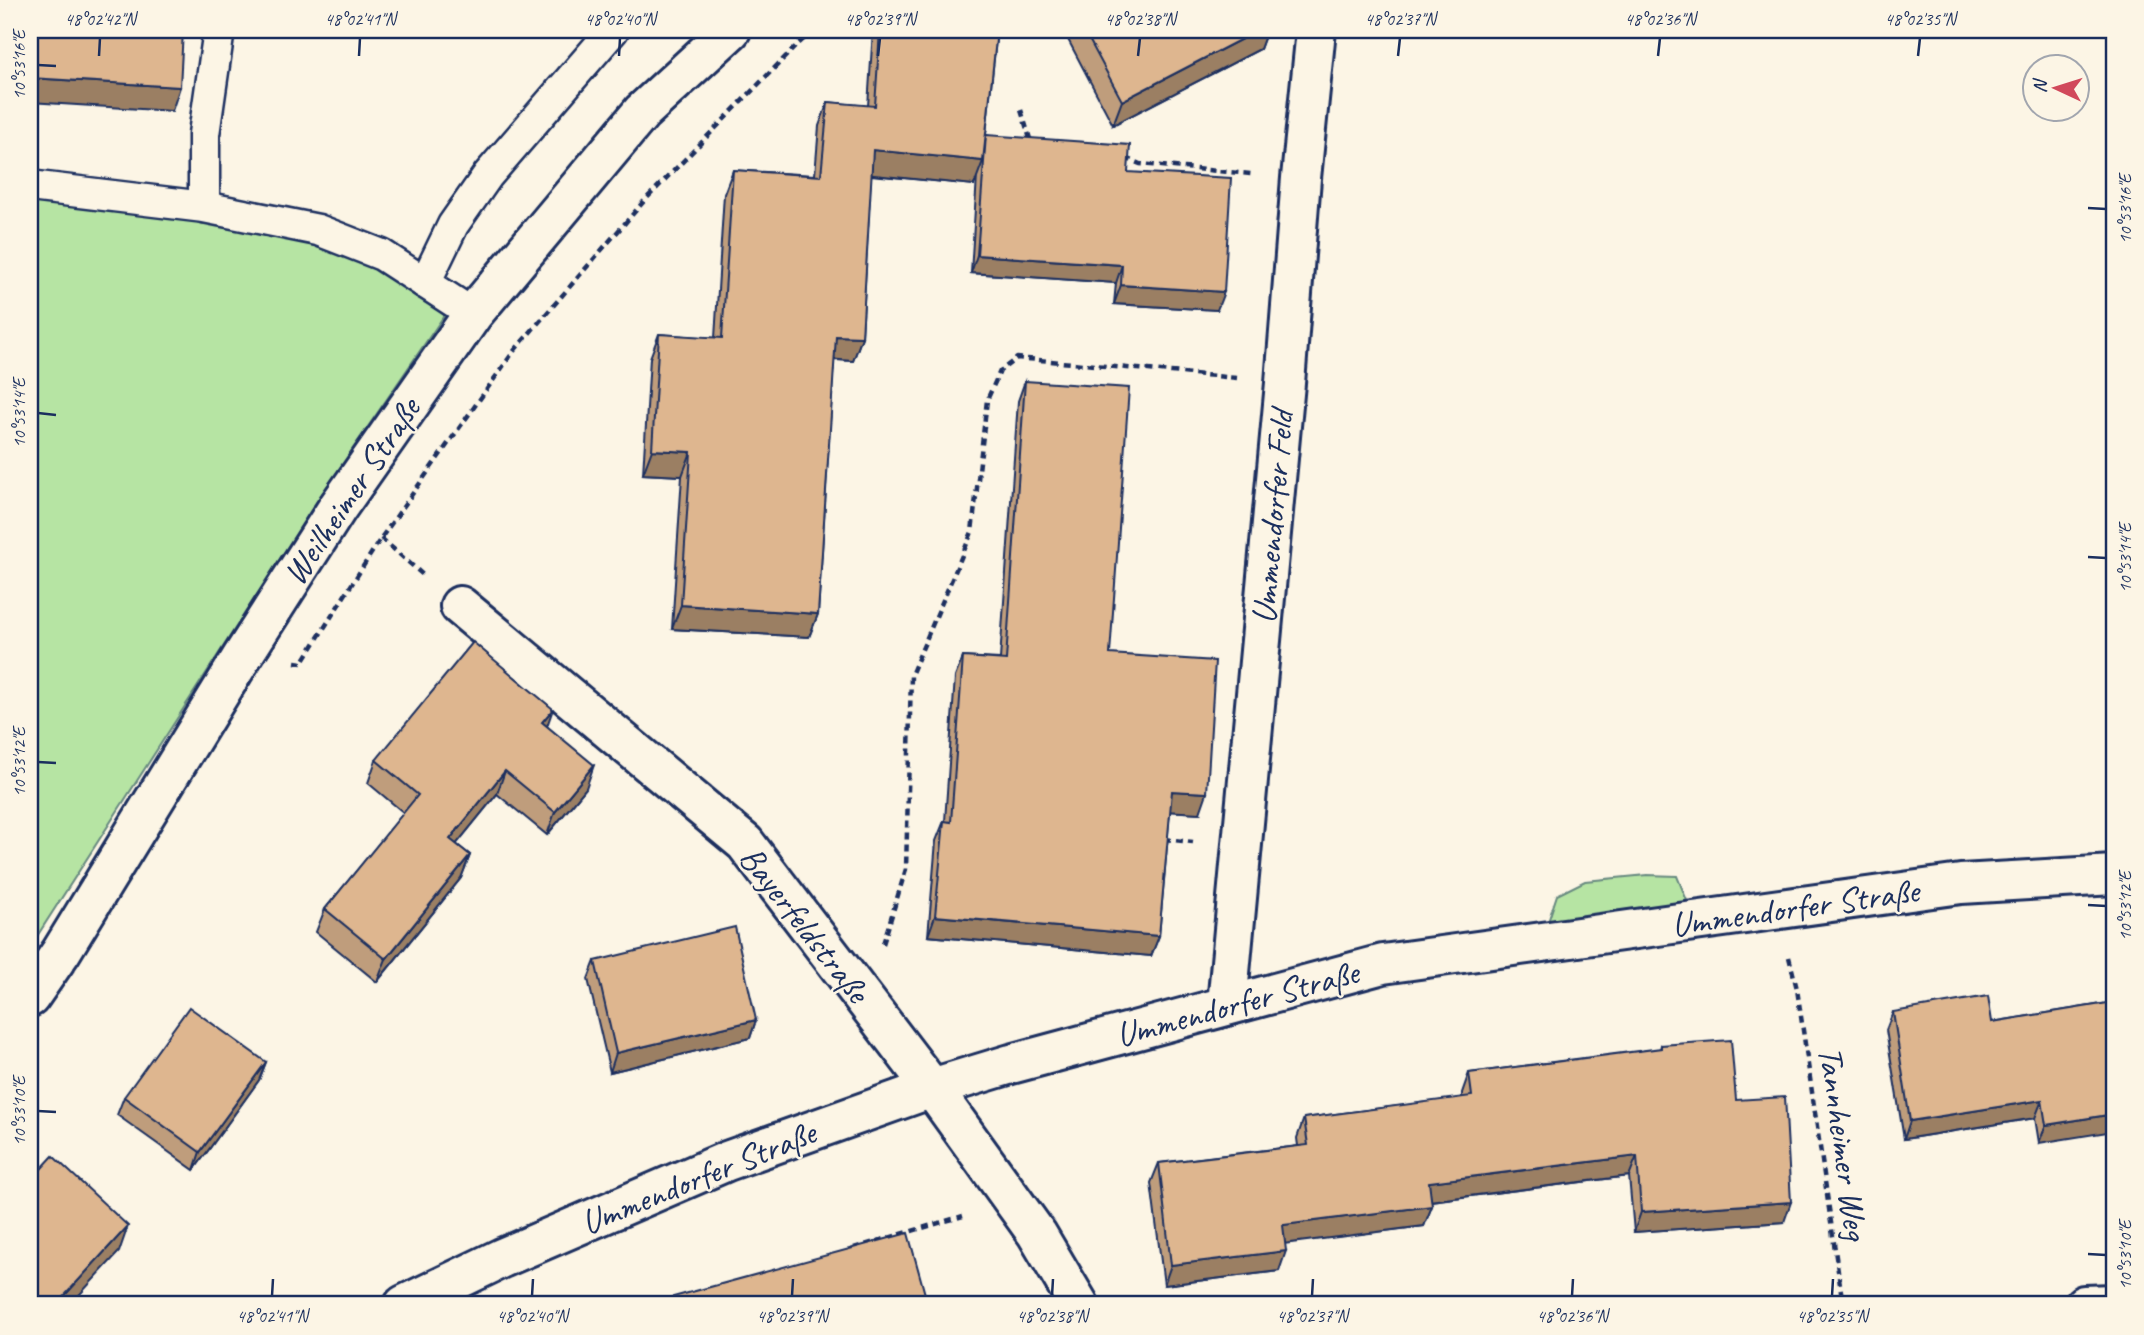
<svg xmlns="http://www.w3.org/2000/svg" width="2144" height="1335" viewBox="0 0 2144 1335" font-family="Caveat,sans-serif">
  <rect width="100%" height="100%" fill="#fcf5e5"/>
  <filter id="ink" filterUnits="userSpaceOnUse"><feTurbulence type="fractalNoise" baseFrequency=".0143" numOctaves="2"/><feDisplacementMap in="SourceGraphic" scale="14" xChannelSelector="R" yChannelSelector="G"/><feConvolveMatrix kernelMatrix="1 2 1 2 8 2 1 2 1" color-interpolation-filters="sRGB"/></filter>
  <g filter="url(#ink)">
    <!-- green -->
    <g fill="#b6e4a3" stroke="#688a80" stroke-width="2">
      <path d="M30,198L276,214L452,304L317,501L30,947Z"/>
      <path d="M1647,875L1677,876L1690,908L1546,928L1557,895L1585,881Z"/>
    </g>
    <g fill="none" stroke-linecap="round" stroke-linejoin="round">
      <defs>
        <g id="service">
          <path d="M30,186L204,207L318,230L382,255L473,314"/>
          <path d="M204,207V134L219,30"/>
          <path d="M425,283L453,225L488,175L613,30"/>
        </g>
        <g id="minor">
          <path d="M460,606L745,843L932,1088L1037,1234L1079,1305"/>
          <path d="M1227,1005L1285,383L1301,178L1316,30"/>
          <path d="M2084,1305L2114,1304"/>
        </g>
        <g id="tertiary">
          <path d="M30,997L61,952L242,657L338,507L473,314L642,112L731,30"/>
          <path d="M404,1305L502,1258L727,1161L932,1088L1011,1064L1383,964L1961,884L2114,875"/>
        </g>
      </defs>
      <!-- service casing -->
      <use href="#service" stroke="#1b2f5e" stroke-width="35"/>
      <!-- minor casing -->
      <use href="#minor" stroke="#1b2f5e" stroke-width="44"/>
      <!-- tertiary casing -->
      <use href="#tertiary" stroke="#1b2f5e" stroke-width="44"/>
      <!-- path -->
      <g stroke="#1b2f5e" stroke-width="4.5" stroke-dasharray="7 5" stroke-linecap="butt">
        <path d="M1021,110L1031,142"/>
        <path d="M1125,158L1140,164L1251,174"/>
        <path d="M381,538L423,575"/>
        <path d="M295,662L302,663L381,538L514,351L645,200L797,45L814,30"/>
        <path d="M1164,839L1193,842"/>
        <path d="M883,944L906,869L911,675L972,532L987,400L1000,371L1017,358L1237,378"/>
        <path d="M1789,957L1797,989L1843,1305"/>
        <path d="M854,1248L963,1216"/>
      </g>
      <!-- service -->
      <use href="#service" stroke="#fcf5e5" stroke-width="30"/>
      <!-- minor -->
      <use href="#minor" stroke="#fcf5e5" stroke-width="38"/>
      <!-- tertiary -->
      <use href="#tertiary" stroke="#fcf5e5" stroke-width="38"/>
    </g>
    <!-- wall -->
    <g fill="#bf9d7b" stroke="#1b2f5e" stroke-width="2">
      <path d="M873,30H997L986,135L1128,172L1217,310L1114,304L1116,283L971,273L977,176L974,185L871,175L862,337L853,361L834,360L818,614L809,637L672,629L682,476L643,474L650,358L659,334L715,338L724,194L733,170L815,175L819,126L828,102L868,106Z"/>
      <path d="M1063,30H1267L1260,49L1113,125Z"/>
      <path d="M1025,381L1110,654L1200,813L1170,811L1159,936L1151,956L928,936L936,841L944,821H945L955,677L963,657L1000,659L1018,401Z"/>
      <path d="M547,726L586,788L547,835L497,794L456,844L470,855L461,878L377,982L316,932L325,909L404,813L368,783L376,760Z"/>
      <path d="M595,961L756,1020L750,1038L610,1072L588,979Z"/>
      <path d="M2114,1002L2039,1143L2035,1118L1904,1139L1886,1030L1893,1012L1992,1022Z"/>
      <path d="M1661,1045L1736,1100L1784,1222L1634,1232L1629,1176L1431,1201L1432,1206L1424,1226L1285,1243L1279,1271L1164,1285L1151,1183L1159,1163L1298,1146L1297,1138L1304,1118L1462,1098V1093L1469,1073L1660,1049Z"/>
      <path d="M266,1062L259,1080L194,1170L117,1115L124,1097Z"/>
    </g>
    <!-- shaded-wall -->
    <g fill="#9b7f64" stroke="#1b2f5e" stroke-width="2">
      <path d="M1259,30H1267L1260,49L1113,125L1122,101Z"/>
      <path d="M30,78L180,87L172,111L30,102Z"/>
      <path d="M873,150L983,161L974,185L864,174Z"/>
      <path d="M977,255L1122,265L1116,283L971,273Z"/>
      <path d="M1121,285L1224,292L1217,310L1114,304Z"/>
      <path d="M836,336L862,337L853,361L827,359Z"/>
      <path d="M652,450L691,452L682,476L643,474Z"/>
      <path d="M681,605L818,614L809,637L672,629Z"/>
      <path d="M553,709L545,732L542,722Z"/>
      <path d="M594,765L586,788L547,835L555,812Z"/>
      <path d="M505,771L497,794L442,862L450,839Z"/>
      <path d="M1172,791L1207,793L1200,813L1164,811Z"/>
      <path d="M470,855L461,878L377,982L386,959Z"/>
      <path d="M935,916L1159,936L1151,956L928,936Z"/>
      <path d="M756,1020L750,1038L610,1072L616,1053Z"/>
      <path d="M266,1062L259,1080L194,1170L200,1152Z"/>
      <path d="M2042,1100L2035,1118L1904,1139L1910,1121Z"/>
      <path d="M2114,1114V1131L2039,1143L2046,1125Z"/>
      <path d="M1637,1156L1629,1176L1421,1202L1429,1182Z"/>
      <path d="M1791,1202L1784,1222L1634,1232L1641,1212Z"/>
      <path d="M1432,1206L1424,1226L1275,1245L1283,1225Z"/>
      <path d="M128,1226L119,1252L70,1305H56Z"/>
      <path d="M1286,1251L1279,1271L1164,1285L1171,1265Z"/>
    </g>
    <!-- building -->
    <g fill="#deb68f" stroke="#1b2f5e" stroke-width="2">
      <path d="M30,30H183L180,87L30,78Z"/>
      <path d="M880,30H997L983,161L873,150L862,337L836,336L818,614L681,605L691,452L652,450L659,334L722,338L733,170L821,176L828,102L875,106Z"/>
      <path d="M1084,30H1259L1122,101Z"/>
      <path d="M986,135L1130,145L1128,172L1231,178L1224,292L1121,285L1122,265L977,255Z"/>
      <path d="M1025,381L1129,388L1110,654L1215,661L1207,793L1172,791L1159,936L935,916L944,821L951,822L963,657L1006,660Z"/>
      <path d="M473,642L553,709L542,722L594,765L555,812L505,771L450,839L470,855L386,959L325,909L418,795L376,760Z"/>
      <path d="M735,927L756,1020L616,1053L595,961Z"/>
      <path d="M1988,996L1992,1022L2114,1002V1114L2046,1125L2042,1100L1910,1121L1893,1012Z"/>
      <path d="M189,1007L266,1062L200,1152L124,1097Z"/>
      <path d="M1731,1040L1736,1100L1785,1097L1791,1202L1641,1212L1637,1156L1429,1182L1432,1206L1283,1225L1286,1251L1171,1265L1159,1163L1308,1145L1304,1118L1472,1096L1469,1073L1661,1048V1045Z"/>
      <path d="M53,1156L128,1226L56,1305H30V1181Z"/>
      <path d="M908,1233L928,1305H644Z"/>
    </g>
  </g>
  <!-- ticks -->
  <path fill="none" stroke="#1b2f5e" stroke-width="2.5" d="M99,56L100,38M359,56L360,38M619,56L620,38M878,56L880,38M1138,56L1140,38M1398,56L1400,38M1658,56L1660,38M1918,56L1920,38M38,65L56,66M2088,208L2106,209M38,413L56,415M2088,557L2106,558M38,762L56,763M2088,905L2106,906M38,1111L56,1112M2088,1254L2106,1255M272,1296L273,1279M532,1296L533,1279M792,1296L793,1279M1052,1296L1053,1279M1312,1296L1313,1279M1572,1296L1573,1279M1832,1296L1833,1279"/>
  <g text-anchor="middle" stroke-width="5" stroke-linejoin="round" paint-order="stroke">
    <!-- street labels -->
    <g font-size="35" fill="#1b2f5e" stroke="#fcf5e5">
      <text transform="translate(351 491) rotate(-56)" y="12">Weilheimer Straße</text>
      <text transform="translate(1272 517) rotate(-85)" y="12">Ummendorfer Feld</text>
      <text transform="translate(1795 907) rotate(-8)" y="12">Ummendorfer Straße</text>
      <text transform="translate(805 924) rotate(52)" y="12">Bayerfeldstraße</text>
      <text transform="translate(1237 1003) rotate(-15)" y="12">Ummendorfer Straße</text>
      <text transform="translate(1844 1143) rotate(82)" y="12">Tannheimer Weg</text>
      <text transform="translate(698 1177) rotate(-22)" y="12">Ummendorfer Straße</text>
    </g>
  </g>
  <!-- margin -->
  <rect width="2144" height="1335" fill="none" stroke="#fcf5e5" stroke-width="77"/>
  <!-- north arrow -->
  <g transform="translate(2056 88) rotate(274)"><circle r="33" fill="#fcf5e5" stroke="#a2a6af" stroke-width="2"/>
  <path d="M0-5L12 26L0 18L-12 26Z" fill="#d1495b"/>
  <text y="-10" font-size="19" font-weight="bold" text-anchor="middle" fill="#1b2f5e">N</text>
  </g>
  <rect x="38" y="38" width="2068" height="1258" fill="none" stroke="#1b2f5e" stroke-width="2.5"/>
  <g font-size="18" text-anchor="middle" fill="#1b2f5e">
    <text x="100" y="25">48°02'42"N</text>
    <text x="360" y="25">48°02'41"N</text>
    <text x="620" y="25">48°02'40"N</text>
    <text x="880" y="25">48°02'39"N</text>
    <text x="1140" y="25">48°02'38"N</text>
    <text x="1400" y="25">48°02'37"N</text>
    <text x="1660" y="25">48°02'36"N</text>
    <text x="1920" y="25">48°02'35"N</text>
    <text transform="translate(19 65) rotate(-90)" y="6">10°53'16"E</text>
    <text transform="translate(2125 209) rotate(-90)" y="6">10°53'16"E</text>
    <text transform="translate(19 413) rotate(-90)" y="6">10°53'14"E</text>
    <text transform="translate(2125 558) rotate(-90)" y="6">10°53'14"E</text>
    <text transform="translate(19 762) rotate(-90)" y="6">10°53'12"E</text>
    <text transform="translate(2125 906) rotate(-90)" y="6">10°53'12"E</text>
    <text transform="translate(19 1111) rotate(-90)" y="6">10°53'10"E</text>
    <text transform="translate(2125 1255) rotate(-90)" y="6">10°53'10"E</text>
    <text x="272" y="1322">48°02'41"N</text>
    <text x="532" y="1322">48°02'40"N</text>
    <text x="792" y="1322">48°02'39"N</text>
    <text x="1052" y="1322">48°02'38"N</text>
    <text x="1312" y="1322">48°02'37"N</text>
    <text x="1572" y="1322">48°02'36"N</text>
    <text x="1832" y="1322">48°02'35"N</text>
  </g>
</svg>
